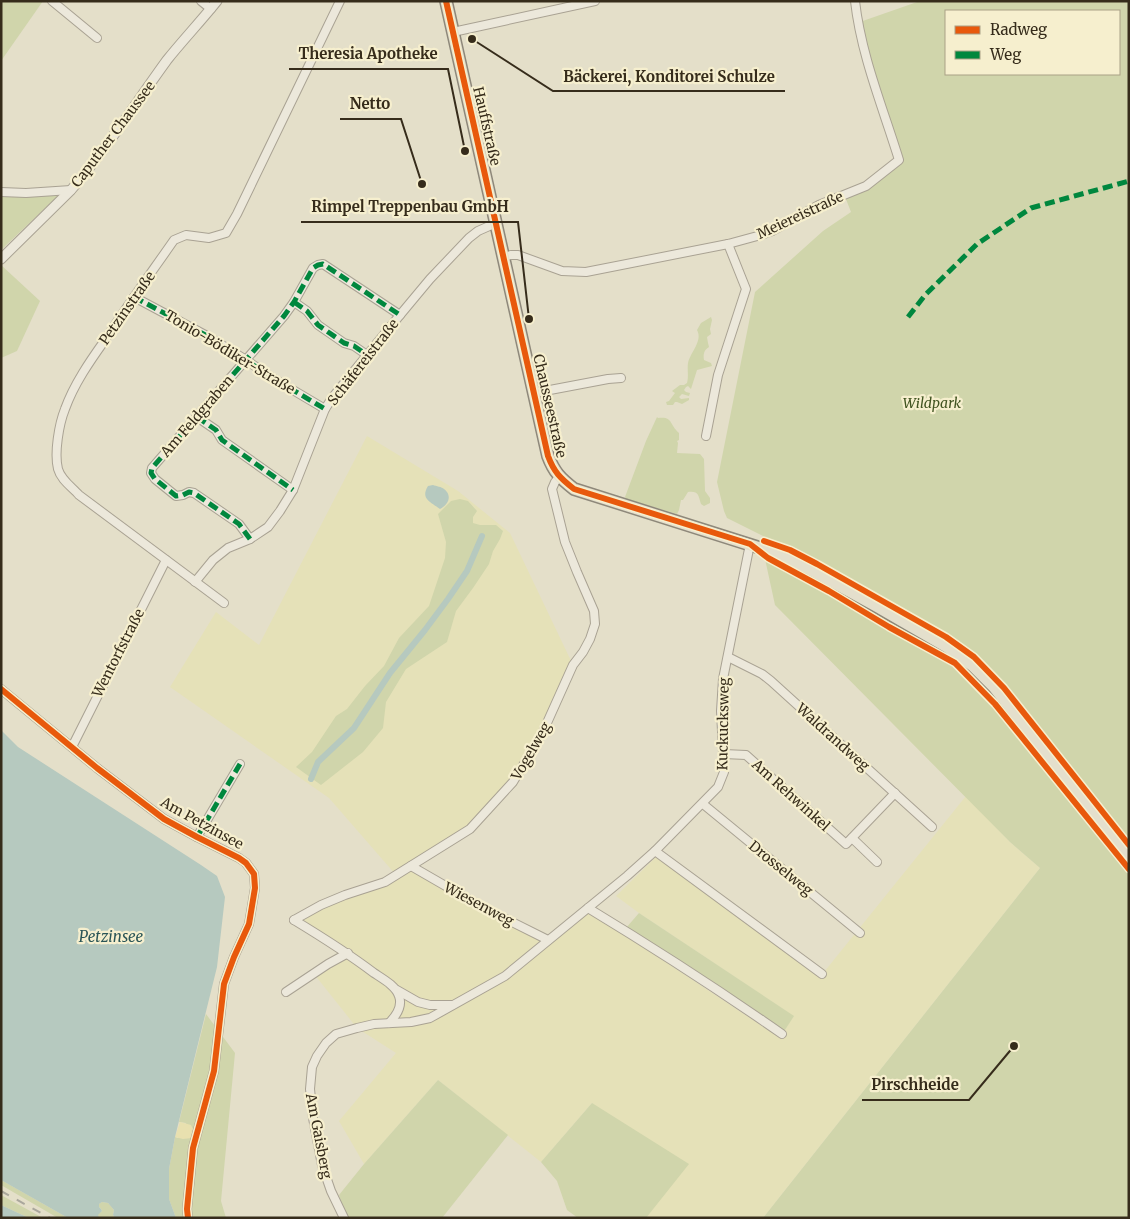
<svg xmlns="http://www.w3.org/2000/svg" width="1130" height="1219" viewBox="0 0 1130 1219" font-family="Merriweather,serif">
  <rect width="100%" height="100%" fill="#e4dfc9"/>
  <!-- farmland -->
  <path fill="#e5e1b8" d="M367,436L458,491L510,533L573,665L558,700L513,782L470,829L412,866L548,940L589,912L622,933L780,1038L793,1016L639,913L616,896L656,857L820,977L966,796L1010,842L1040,868L763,1218H646L592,1103L541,1162L438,1080L364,1164L339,1121L396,1053L357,1028L314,974L348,954L294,920L396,875L329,798L170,687L216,612L259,645Z"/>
  <!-- green -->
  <g fill="#d0d5ab" fill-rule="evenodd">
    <path d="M1,1H43L1,61Z"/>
    <path d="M920,1H1129V1218H763L1040,868L1010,842L775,605L765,559L769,539L727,518L724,511L717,482L755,292L823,231L851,212L844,194L866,186L899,160L857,23ZM946,11H1119V74H946Z"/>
    <path d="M61,193L1,250V194Z"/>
    <path d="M1,265L40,301L17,351L1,358Z"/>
    <path d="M711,317L712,320L710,329L711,334L707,337L708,343L709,347C704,350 703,354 704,360L711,363L712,366L697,370L691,389L688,386L686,387L684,390L686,392L690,393L689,396L682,394L679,397L681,399L689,398V400L682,404L677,402H675L673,405H667L666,402L669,401L675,393L672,391L680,385H684L687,383C689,376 687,370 688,363C691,351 703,341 697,330L701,323Z"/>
    <path d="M657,417L658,418C673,416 669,424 679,433V440L677,441L678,443L677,453L700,454L704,459L705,491L710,498V503L704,506L701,504C698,495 699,491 688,492L683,500H681L679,510L677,514L626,499L625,497L646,441Z"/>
    <path d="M460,499L468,501L477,511L473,517V523L480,525H496L503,531L500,539L493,551L489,564L473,588L456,611L447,642L406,669L386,702L383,728L363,752L321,785L296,767L312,752L336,716L347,709L365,686L384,666L399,638L429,606L445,558L446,542L438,514L451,501Z"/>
    <path d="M639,913L794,1016L783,1033L626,928Z"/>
    <path d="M206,1014L235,1053L221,1201L226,1218H176L169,1199V1169L175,1137L178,1138L186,1123L179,1122Z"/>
    <path d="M438,1080L508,1135L442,1218H349L345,1213L339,1195L364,1164Z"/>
    <path d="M592,1103L689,1164L646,1218H578L567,1210L557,1181L541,1162Z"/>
    <path d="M1,1180L10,1185L68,1218H58L1,1185Z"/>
    <path d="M1,1195L43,1218H29L1,1205Z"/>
    <path d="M102,1202L108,1203L114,1210L113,1215L115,1218H99L97,1215L102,1211L101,1209L99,1207V1204Z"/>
  </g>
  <!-- sand -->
  <path fill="#e8e0af" d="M180,1122L191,1125L193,1129L192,1138L183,1139L175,1137Z"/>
  <!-- water -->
  <g fill="#b6c9bf">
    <path d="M433,485C436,486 442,487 444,489C453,496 448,505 440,509C431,502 420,499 428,486Z"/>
    <path d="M1,730L18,747L201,865L217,876L225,897L217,967L175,1137L169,1169V1199L176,1218H115L113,1215L114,1210L108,1203L102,1202L99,1204V1207L101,1209L102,1211L98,1215L99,1218H68L1,1180Z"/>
    <path d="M1,1205L29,1218H1Z"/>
  </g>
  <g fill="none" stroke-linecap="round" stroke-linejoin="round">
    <!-- canal -->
    <path stroke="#b6c9bf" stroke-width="6" d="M311,779L318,762L354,728L390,673L425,630L448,599L467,571L482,536"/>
    <defs>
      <g id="minor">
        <path d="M52,1L97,38"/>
        <path d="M201,1L211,9"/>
        <path d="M453,32L595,1"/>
        <path d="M1,192L26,193L71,190"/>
        <path d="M503,257L511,255H518L562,271L586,272L728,244L761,235L772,231L819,205L866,186L899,160C883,108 861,55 855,1"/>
        <path d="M134,297L209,337L246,360L271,377L325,409"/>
        <path d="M294,302L307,311L318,325L344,343L354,346L367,355"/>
        <path d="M534,393L608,379L621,378"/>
        <path d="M197,417L216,430L222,440L293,490"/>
        <path d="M706,436L718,375L746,289L728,244"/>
        <path d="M250,539L239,524L194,493L189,492L183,495L176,496L155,479L151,473L152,468L284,316L294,302L313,268L318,265L323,264L400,315"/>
        <path d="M195,582L213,560L228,548L250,539L268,527L280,511L293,490L325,409L332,398L400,315L430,279L469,238L478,231L496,223"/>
        <path d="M224,603L79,495C72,487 61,480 58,469C54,453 59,424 65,409C74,384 90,361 105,340C127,306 151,273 174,240L186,235L209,238L226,233L237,214L340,1"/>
        <path d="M728,657L762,674L771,681L932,827"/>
        <path d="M1,689L97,768L164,819L197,837L239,858L246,863L254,874L255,888L249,924L234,957L224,984L214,1071L193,1148L187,1209L188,1218"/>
        <path d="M72,747L166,560"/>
        <path d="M724,754L746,755L846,844L895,793"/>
        <path d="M703,804L860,933"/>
        <path d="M197,837L240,764"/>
        <path d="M852,838L877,862"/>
        <path d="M655,851L822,974"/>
        <path d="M411,866L482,907L548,940"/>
        <path d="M588,908C654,948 719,990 782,1034"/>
        <path d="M294,920L321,905L345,895L385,882L470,829L513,782L542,734L573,665L583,652L590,639L595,624L594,611L577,572L565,542L552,489L555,482L559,477"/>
        <path d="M294,920C322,937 349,954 374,973C383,979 396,986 399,996C403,1007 396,1016 389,1023"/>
        <path d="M397,990L418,1002L430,1005H452"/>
        <path d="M286,992L328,964L348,953"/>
        <path d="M344,1218L331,1191L322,1165L313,1118L310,1089L312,1067L317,1056L326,1043L336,1034L357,1028L374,1024L411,1022L430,1018L505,976L627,876L655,851L718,787L724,772L721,711L723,679L750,544"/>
      </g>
      <path id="tertiary" d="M1,259L71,190C106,150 135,104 167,60C183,40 201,21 217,1"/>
      <path id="primary" d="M446,1L548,456C554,472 560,478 574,489L773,552L807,568L876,606L947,647L973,666L994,687L1129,857"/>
    </defs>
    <!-- minor casing -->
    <use href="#minor" stroke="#a9a293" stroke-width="10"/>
    <!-- tertiary casing -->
    <use href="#tertiary" stroke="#a9a293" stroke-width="11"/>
    <!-- primary casing -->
    <use href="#primary" stroke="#8e887a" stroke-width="14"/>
    <!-- minor -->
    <use href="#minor" stroke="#ece8db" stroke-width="8"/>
    <!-- tertiary -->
    <use href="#tertiary" stroke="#ece8db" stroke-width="9"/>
    <!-- primary -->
    <use href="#primary" stroke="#e4dfcc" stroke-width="11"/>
    <!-- rail -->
    <path stroke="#aaa79c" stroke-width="2" stroke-dasharray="9 9" stroke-linecap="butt" d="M1,1191L50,1218"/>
    <!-- quiet -->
    <g stroke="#00873e" stroke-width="5" stroke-dasharray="10 5" stroke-linecap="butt">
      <path d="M134,297L209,337L246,360L271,377L325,409"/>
      <path d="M294,302L307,311L318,325L344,343L354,346L367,355"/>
      <path d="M908,317L926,294L977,244L1031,208L1129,181"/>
      <path d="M197,417L216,430L222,440L293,490"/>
      <path d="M250,539L239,524L194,493L189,492L183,495L176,496L155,479L151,473L152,468L284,316L294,302L313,268L318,265L323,264L400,315"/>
      <path d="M197,837L240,764"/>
    </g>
    <defs>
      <g id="cycleway">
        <path d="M446,1L548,456C554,472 560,478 574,489L750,544L768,558L829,591L889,627L955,663L995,704L1129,869"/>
        <path d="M764,541L790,550L817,564L946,637L974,657L1004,688L1129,845"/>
        <path d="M1,689L97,768L164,819L197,837L239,858L246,863L254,874L255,888L249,924L234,957L224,984L214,1071L193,1148L187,1209L188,1218"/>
      </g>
    </defs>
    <!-- cycleway casing -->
    <use href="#cycleway" stroke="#f6efce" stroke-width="9"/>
    <!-- cycleway -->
    <use href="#cycleway" stroke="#e8590c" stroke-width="6"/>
  </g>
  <g text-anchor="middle" stroke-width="4.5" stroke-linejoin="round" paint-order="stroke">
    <!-- street labels -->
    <g font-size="14" fill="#362c1b" stroke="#f6efce">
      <text transform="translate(487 126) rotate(77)" y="5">Hauffstraße</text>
      <text transform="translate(113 134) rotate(-53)" y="5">Caputher Chaussee</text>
      <text transform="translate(800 215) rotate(-25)" y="5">Meiereistraße</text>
      <text transform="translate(127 308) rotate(-55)" y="5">Petzinstraße</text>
      <text transform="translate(230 352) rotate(31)" y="5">Tonio-Bödiker-Straße</text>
      <text transform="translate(363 362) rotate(-52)" y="5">Schäfereistraße</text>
      <text transform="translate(550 406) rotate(77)" y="5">Chausseestraße</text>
      <text transform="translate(197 416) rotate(-49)" y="5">Am Feldgraben</text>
      <text transform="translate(118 653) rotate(-63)" y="5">Wentorfstraße</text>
      <text transform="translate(723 724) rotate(-89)" y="5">Kuckucksweg</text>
      <text transform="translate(833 737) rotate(42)" y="5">Waldrandweg</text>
      <text transform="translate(531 751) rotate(-60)" y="5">Vogelweg</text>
      <text transform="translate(791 795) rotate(42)" y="5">Am Rehwinkel</text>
      <text transform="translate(202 823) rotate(29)" y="5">Am Petzinsee</text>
      <text transform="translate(781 868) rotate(39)" y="5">Drosselweg</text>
      <text transform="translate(479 904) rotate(28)" y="5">Wiesenweg</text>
      <text transform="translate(319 1136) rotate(79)" y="5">Am Gaisberg</text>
    </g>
    <!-- park labels -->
    <g font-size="14" font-style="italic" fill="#415421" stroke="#f6efce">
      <text x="932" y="408">Wildpark</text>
    </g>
    <!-- water labels -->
    <g font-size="15" font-style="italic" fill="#2a5557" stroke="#f6efce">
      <text x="111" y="942">Petzinsee</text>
    </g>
  </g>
  <!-- callouts -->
  <path fill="none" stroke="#362c1b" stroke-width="2" d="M465 151L448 69H289M472 39L553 91H785M422 184L401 119H340M529 319L518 222H301M1014 1046L969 1100H862"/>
  <g fill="#362c1b" stroke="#f6efce" stroke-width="2">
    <circle cx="465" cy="151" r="5"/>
    <circle cx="472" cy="39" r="5"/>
    <circle cx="422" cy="184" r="5"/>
    <circle cx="529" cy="319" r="5"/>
    <circle cx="1014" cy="1046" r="5"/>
  </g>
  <g font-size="15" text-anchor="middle" font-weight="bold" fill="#362c1b" stroke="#f6efce" stroke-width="4.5" stroke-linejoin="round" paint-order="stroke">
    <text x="368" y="59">Theresia Apotheke</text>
    <text x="669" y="82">Bäckerei, Konditorei Schulze</text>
    <text x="370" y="109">Netto</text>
    <text x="410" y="212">Rimpel Treppenbau GmbH</text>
    <text x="915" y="1090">Pirschheide</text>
  </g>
  <!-- border -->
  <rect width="1130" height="1219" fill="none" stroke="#362c1b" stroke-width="5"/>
  <!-- legend -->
  <rect x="945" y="10" width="175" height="65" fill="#f6efce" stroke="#a9a186"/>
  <rect x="955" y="26" width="25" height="8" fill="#e8590c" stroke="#a9a186"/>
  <text x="990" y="35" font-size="15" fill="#362c1b">Radweg</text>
  <rect x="955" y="51" width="25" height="8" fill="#00873e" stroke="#a9a186"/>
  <text x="990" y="60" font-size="15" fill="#362c1b">Weg</text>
</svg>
